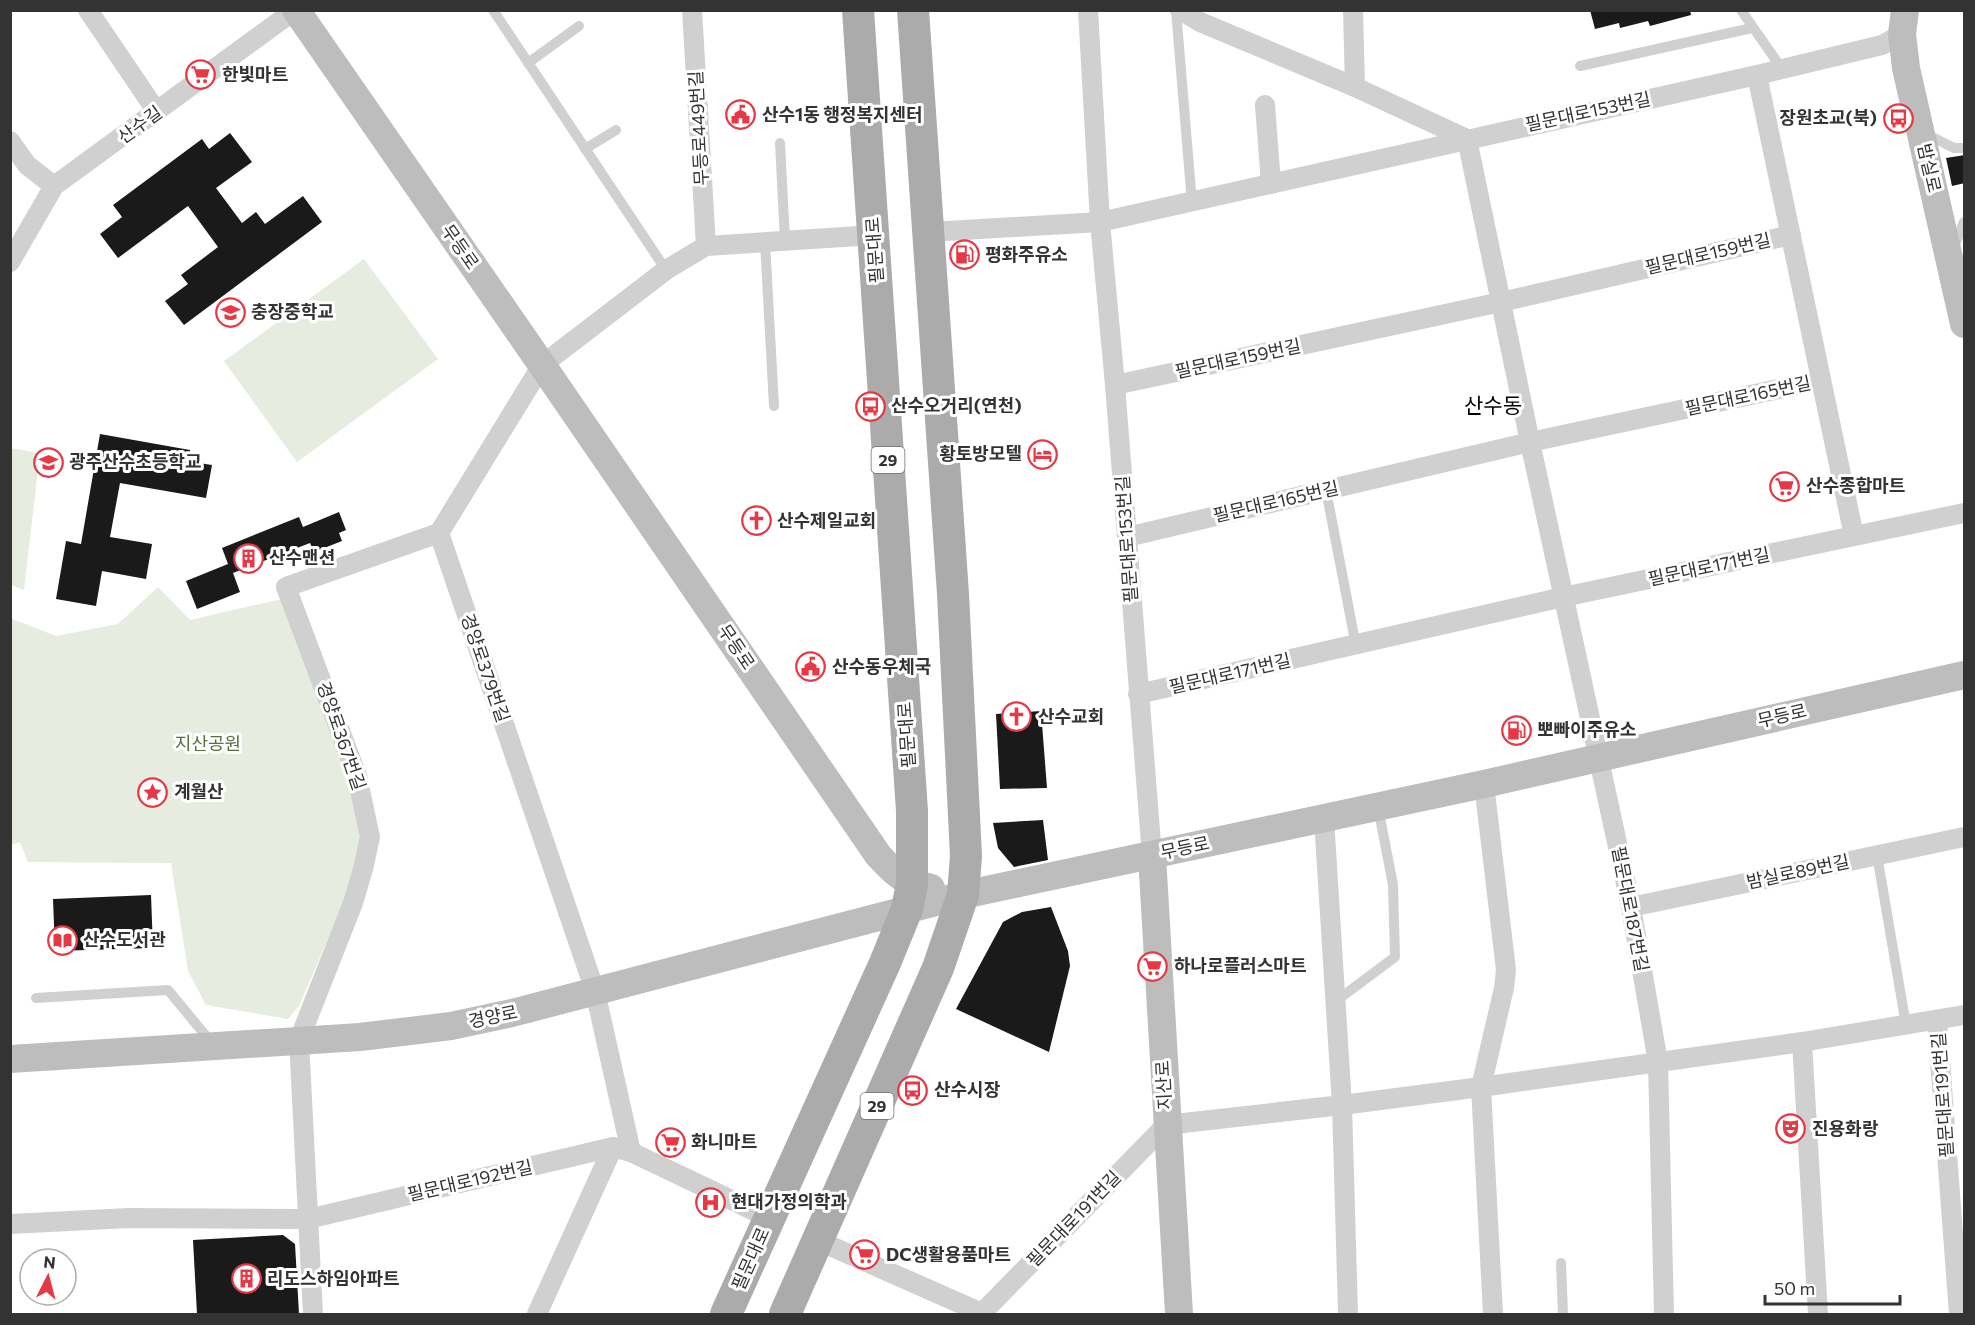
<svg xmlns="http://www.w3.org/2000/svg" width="1975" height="1325" viewBox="0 0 1975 1325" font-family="Commissioner,'Noto Sans KR',sans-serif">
  <rect width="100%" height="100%" fill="#fff"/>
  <!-- green -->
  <g fill="#e6ecdf">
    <path d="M364,259L438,359L297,462L224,361Z"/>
    <path d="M10,448L40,453L24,590L11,585Z"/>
    <path d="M158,587L190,620L281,599L353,791L361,843L355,876L299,1006L288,1019L206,1005L188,971L171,863L28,862L20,842L11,845L10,618L56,636L118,624Z"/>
  </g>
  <!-- building -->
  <g fill="#1a1a1a">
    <path d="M1590,10H1690L1691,15L1650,26L1648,21L1620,28L1619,23L1595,29Z"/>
    <path d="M230,133L252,162L216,188L242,223L256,212L265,224L303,196L322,222L184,325L165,301L188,284L181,275L218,247L188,206L118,258L100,234L122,217L113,205L202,139L209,149Z"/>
    <path d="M1965,155V183L1952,186L1946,158Z"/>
    <path d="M100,434L190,450L192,462L212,465L206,498L120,483L110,537L152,544L146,579L102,571L96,606L56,599L66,541L81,544Z"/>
    <path d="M339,512L346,530L339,533L342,541L314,552L310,543L233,573L240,592L197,609L186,581L228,564L222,548L299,517L303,527Z"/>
    <path d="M1041,711L1047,788L1000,789L996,714Z"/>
    <path d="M1043,820L1048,860L1014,867L998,848L993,823Z"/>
    <path d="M151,895L153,948L55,951L53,899Z"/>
    <path d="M1051,907L1068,951L1070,966L1049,1052L956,1009L1003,922L1022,912Z"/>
    <path d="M283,1235L295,1244L299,1314H197L193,1240Z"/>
  </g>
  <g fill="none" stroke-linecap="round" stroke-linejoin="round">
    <!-- lane -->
    <g stroke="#d0d0d0" stroke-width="10">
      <path d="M493,10L666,270"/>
      <path d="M1176,10L1192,203"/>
      <path d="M1741,10L1782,69"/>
      <path d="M528,63L579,26"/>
      <path d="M1580,66L1752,28"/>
      <path d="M1924,133L1954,148H1964"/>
      <path d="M780,143L785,240"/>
      <path d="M585,149L616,130"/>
      <path d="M765,242L774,406"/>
      <path d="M1953,249L1964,222"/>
      <path d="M1326,490L1356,646"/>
      <path d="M1877,855L1906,1025"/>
      <path d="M36,998L168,990L211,1042"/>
      <path d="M1336,1001L1395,957L1393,885L1378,807"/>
      <path d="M1561,1263L1563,1314"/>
    </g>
    <!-- street -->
    <g stroke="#d0d0d0" stroke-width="20">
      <path d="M88,10L157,112"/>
      <path d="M692,10L706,246"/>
      <path d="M1088,10L1100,222L1115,385L1152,856"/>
      <path d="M1180,10L1200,22L1355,87L1467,139L1530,442L1631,907L1658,1062L1664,1314"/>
      <path d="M1353,10L1355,87"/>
      <path d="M1757,75L1854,536"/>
      <path d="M1265,105L1271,184"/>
      <path d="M10,141L27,165L54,186"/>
      <path d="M930,232L1100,222L1757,75L1882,45L1902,34"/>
      <path d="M10,262L54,186L295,10"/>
      <path d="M1115,385L1501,302L1791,235"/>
      <path d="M439,533L595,991L631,1152"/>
      <path d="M439,533L542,365L666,270L706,246L874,235"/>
      <path d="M1127,537L1530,442L1821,380"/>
      <path d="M1138,694L1563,597L1964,513"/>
      <path d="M1484,784L1506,970L1504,988L1481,1087L1493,1314"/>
      <path d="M1324,819L1342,1105L1348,1314"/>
      <path d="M1631,907L1964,837"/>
      <path d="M1937,1020L1959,1314"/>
      <path d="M1802,1042L1818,1314"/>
      <path d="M10,1224L129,1218L308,1219L613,1147L631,1152L769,1218"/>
      <path d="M819,1241L984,1314"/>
      <path d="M313,1314L299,1040L353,903L363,869L370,837L357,776L286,587L439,533"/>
      <path d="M537,1314L613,1147"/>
      <path d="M981,1314L1166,1125L1342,1105L1481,1087L1802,1042L1964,1015"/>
    </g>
    <!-- secondary -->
    <g stroke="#bdbdbd" stroke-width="28">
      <path d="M296,10L542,365L878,855C896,875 904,882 931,888"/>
      <path d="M1905,10L1902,34L1906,68L1964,324"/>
      <path d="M1152,856L1179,1314"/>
      <path d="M10,1059L360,1037L451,1026L512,1013L963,895L1484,784L1964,675"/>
    </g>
    <!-- primary -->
    <g stroke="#ababab" stroke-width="32">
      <path d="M726,1314L885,963L907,909L912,884V811L858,10"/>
      <path d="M785,1314L938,968L963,895L966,856L953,594L913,10"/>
    </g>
  </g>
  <!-- icons -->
  <defs>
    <symbol id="supermarket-ring" viewBox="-11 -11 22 22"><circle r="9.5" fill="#fff" stroke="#e63946" stroke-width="1.5"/><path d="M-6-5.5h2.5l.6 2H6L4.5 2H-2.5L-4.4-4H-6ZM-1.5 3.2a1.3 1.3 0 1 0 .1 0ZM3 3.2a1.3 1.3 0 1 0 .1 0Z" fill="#e63946"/></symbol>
    <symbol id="civic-ring" viewBox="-11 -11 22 22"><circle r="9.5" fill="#fff" stroke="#e63946" stroke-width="1.5"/><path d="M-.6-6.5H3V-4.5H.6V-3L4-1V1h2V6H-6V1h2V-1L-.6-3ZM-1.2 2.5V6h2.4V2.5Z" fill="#e63946"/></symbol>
    <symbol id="bus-ring" viewBox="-11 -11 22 22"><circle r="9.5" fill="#fff" stroke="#e63946" stroke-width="1.5"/><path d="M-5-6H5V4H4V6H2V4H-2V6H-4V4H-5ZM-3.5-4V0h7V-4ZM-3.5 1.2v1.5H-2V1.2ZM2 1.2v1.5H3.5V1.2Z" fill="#e63946"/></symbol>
    <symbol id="fuel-ring" viewBox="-11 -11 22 22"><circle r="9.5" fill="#fff" stroke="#e63946" stroke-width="1.5"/><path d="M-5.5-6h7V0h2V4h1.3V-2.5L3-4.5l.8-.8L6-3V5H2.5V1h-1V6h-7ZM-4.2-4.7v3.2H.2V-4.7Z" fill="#e63946"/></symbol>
    <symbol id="school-ring" viewBox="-11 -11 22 22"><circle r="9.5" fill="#fff" stroke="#e63946" stroke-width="1.5"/><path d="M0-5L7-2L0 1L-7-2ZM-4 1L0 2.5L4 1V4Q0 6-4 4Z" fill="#e63946"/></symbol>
    <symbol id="hotel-ring" viewBox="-11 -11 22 22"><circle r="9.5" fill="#fff" stroke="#e63946" stroke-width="1.5"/><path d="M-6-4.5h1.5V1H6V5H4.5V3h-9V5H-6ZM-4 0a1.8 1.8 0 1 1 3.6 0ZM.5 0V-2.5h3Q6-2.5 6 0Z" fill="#e63946"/></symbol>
    <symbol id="church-ring" viewBox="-11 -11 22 22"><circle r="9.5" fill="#fff" stroke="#e63946" stroke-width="1.5"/><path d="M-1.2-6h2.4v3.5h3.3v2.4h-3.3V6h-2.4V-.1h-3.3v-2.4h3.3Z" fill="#e63946"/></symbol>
    <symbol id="building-ring" viewBox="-11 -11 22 22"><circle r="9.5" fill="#fff" stroke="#e63946" stroke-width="1.5"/><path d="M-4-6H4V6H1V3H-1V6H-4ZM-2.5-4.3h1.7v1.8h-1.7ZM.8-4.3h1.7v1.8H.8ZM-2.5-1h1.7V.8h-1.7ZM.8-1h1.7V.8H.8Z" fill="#e63946"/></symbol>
    <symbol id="sight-ring" viewBox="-11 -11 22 22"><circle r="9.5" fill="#fff" stroke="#e63946" stroke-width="1.5"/><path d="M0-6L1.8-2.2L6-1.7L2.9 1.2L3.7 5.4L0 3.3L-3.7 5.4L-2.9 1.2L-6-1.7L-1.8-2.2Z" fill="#e63946"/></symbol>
    <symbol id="library-ring" viewBox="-11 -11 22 22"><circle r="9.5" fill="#fff" stroke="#e63946" stroke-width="1.5"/><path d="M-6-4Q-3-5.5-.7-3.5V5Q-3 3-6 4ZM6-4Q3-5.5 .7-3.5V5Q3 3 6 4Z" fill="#e63946"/></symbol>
    <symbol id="theatre-ring" viewBox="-11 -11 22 22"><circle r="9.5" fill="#fff" stroke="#e63946" stroke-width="1.5"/><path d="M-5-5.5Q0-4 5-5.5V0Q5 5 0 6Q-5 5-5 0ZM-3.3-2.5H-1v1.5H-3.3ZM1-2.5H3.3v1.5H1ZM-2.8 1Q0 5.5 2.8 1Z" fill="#e63946"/></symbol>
    <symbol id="hospital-ring" viewBox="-11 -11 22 22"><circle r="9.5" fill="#fff" stroke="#e63946" stroke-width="1.5"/><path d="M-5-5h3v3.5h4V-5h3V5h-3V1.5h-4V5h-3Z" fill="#e63946"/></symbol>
  </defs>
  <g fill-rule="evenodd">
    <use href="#supermarket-ring" x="184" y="58" width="33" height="33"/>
    <use href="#civic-ring" x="724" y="98" width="33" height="33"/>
    <use href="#bus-ring" x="1882" y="102" width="33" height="33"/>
    <use href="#fuel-ring" x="948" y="238" width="33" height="33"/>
    <use href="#school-ring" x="214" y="296" width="33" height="33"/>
    <use href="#bus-ring" x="854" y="390" width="33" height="33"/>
    <use href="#hotel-ring" x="1026" y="438" width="33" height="33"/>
    <use href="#school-ring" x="32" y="446" width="33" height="33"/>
    <use href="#supermarket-ring" x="1768" y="470" width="33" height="33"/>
    <use href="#church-ring" x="740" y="504" width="33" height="33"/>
    <use href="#building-ring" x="232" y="542" width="33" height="33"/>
    <use href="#civic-ring" x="794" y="650" width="33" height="33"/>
    <use href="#church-ring" x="1000" y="700" width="33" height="33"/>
    <use href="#fuel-ring" x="1500" y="714" width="33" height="33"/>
    <use href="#sight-ring" x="136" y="776" width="33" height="33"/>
    <use href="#library-ring" x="46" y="924" width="33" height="33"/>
    <use href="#supermarket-ring" x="1136" y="950" width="33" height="33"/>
    <use href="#bus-ring" x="896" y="1074" width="33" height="33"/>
    <use href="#theatre-ring" x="1774" y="1112" width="33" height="33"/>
    <use href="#supermarket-ring" x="654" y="1126" width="33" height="33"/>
    <use href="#hospital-ring" x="694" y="1186" width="33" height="33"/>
    <use href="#supermarket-ring" x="848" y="1238" width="33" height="33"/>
    <use href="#building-ring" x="230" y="1262" width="33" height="33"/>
  </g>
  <g text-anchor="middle" stroke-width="6" stroke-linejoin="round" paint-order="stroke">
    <!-- shield labels -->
    <g fill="#fff" stroke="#707070" stroke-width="1.5">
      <rect x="871.5" y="447" width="33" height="26" rx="4.5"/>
      <rect x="860.5" y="1093" width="33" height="26" rx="4.5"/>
    </g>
    <g font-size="16" font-weight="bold" fill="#333">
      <text x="888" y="466">29</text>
      <text x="877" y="1112">29</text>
    </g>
    <!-- poi labels -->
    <g font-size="18" font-weight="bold" fill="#333" stroke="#fff" text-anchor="start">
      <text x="222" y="81">한빛마트</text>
      <text x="762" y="121">산수1동 행정복지센터</text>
      <text x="1877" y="124" text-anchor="end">장원초교(북)</text>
      <text x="985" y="261">평화주유소</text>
      <text x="251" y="318">충장중학교</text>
      <text x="891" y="412">산수오거리(연천)</text>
      <text x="1022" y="460" text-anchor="end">황토방모텔</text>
      <text x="69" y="468">광주산수초등학교</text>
      <text x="1806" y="492">산수종합마트</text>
      <text x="777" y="527">산수제일교회</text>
      <text x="269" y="564">산수맨션</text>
      <text x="832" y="673">산수동우체국</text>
      <text x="1038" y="723">산수교회</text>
      <text x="1537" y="736">뽀빠이주유소</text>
      <text x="174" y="798">계월산</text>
      <text x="83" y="946">산수도서관</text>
      <text x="1174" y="972">하나로플러스마트</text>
      <text x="934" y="1096">산수시장</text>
      <text x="1812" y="1135">진용화랑</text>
      <text x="691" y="1148">화니마트</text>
      <text x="731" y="1208">현대가정의학과</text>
      <text x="886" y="1261">DC생활용품마트</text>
      <text x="267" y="1285">리도스하임아파트</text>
    </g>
    <!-- street labels -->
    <g font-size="18" fill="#333" stroke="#fff">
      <text transform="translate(1588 112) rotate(-12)" y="6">필문대로153번길</text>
      <text transform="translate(140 125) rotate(-36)" y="6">산수길</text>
      <text transform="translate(699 128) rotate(-93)" y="6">무등로449번길</text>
      <text transform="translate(1929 168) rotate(77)" y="6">밤실로</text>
      <text transform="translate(460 247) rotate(55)" y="6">무등로</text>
      <text transform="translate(875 250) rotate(-94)" y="6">필문대로</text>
      <text transform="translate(1708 254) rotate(-13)" y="6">필문대로159번길</text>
      <text transform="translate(1238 359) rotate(-12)" y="6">필문대로159번길</text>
      <text transform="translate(1748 396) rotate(-12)" y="6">필문대로165번길</text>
      <text transform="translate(1276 502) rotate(-13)" y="6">필문대로165번길</text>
      <text transform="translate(1127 539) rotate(-94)" y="6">필문대로153번길</text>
      <text transform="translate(1709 567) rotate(-12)" y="6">필문대로171번길</text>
      <text transform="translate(736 647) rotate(56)" y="6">무등로</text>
      <text transform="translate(485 668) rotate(71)" y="6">경양로379번길</text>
      <text transform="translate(1230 674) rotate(-13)" y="6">필문대로171번길</text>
      <text transform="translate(1782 716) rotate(-13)" y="6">무등로</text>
      <text transform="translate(907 735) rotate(-94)" y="6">필문대로</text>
      <text transform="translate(341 736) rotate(71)" y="6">경양로367번길</text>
      <text transform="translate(1185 848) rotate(-12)" y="6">무등로</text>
      <text transform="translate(1798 872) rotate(-12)" y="6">밤실로89번길</text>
      <text transform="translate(1630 909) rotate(79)" y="6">필문대로187번길</text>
      <text transform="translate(493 1017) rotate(-12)" y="6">경양로</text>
      <text transform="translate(1164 1085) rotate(-93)" y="6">지산로</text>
      <text transform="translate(1943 1095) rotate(-94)" y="6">필문대로191번길</text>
      <text transform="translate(470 1181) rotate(-13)" y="6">필문대로192번길</text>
      <text transform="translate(1074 1219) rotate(-46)" y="6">필문대로191번길</text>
      <text transform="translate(751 1259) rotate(-66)" y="6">필문대로</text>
    </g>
    <!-- park labels -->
    <g font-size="18" fill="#56703f" stroke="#fff">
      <text x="208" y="750">지산공원</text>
    </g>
    <!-- quarter labels -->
    <g font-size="21" fill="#000" stroke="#fff">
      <text x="1493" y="413">산수동</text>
    </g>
  </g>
  <!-- border -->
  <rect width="1975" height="1325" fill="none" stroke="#333333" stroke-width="24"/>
  <!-- north arrow -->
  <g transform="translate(48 1277) rotate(6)"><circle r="28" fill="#ffffff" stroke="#adadad" stroke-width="1.5"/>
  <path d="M0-4.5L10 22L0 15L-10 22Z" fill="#e63946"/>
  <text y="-9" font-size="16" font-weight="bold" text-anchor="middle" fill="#333333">N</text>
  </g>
  <!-- scale -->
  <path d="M1765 1295v9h135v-9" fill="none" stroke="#333333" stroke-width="3"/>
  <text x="1774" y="1295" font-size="18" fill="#333333" stroke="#ffffff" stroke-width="4.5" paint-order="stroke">50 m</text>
</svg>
